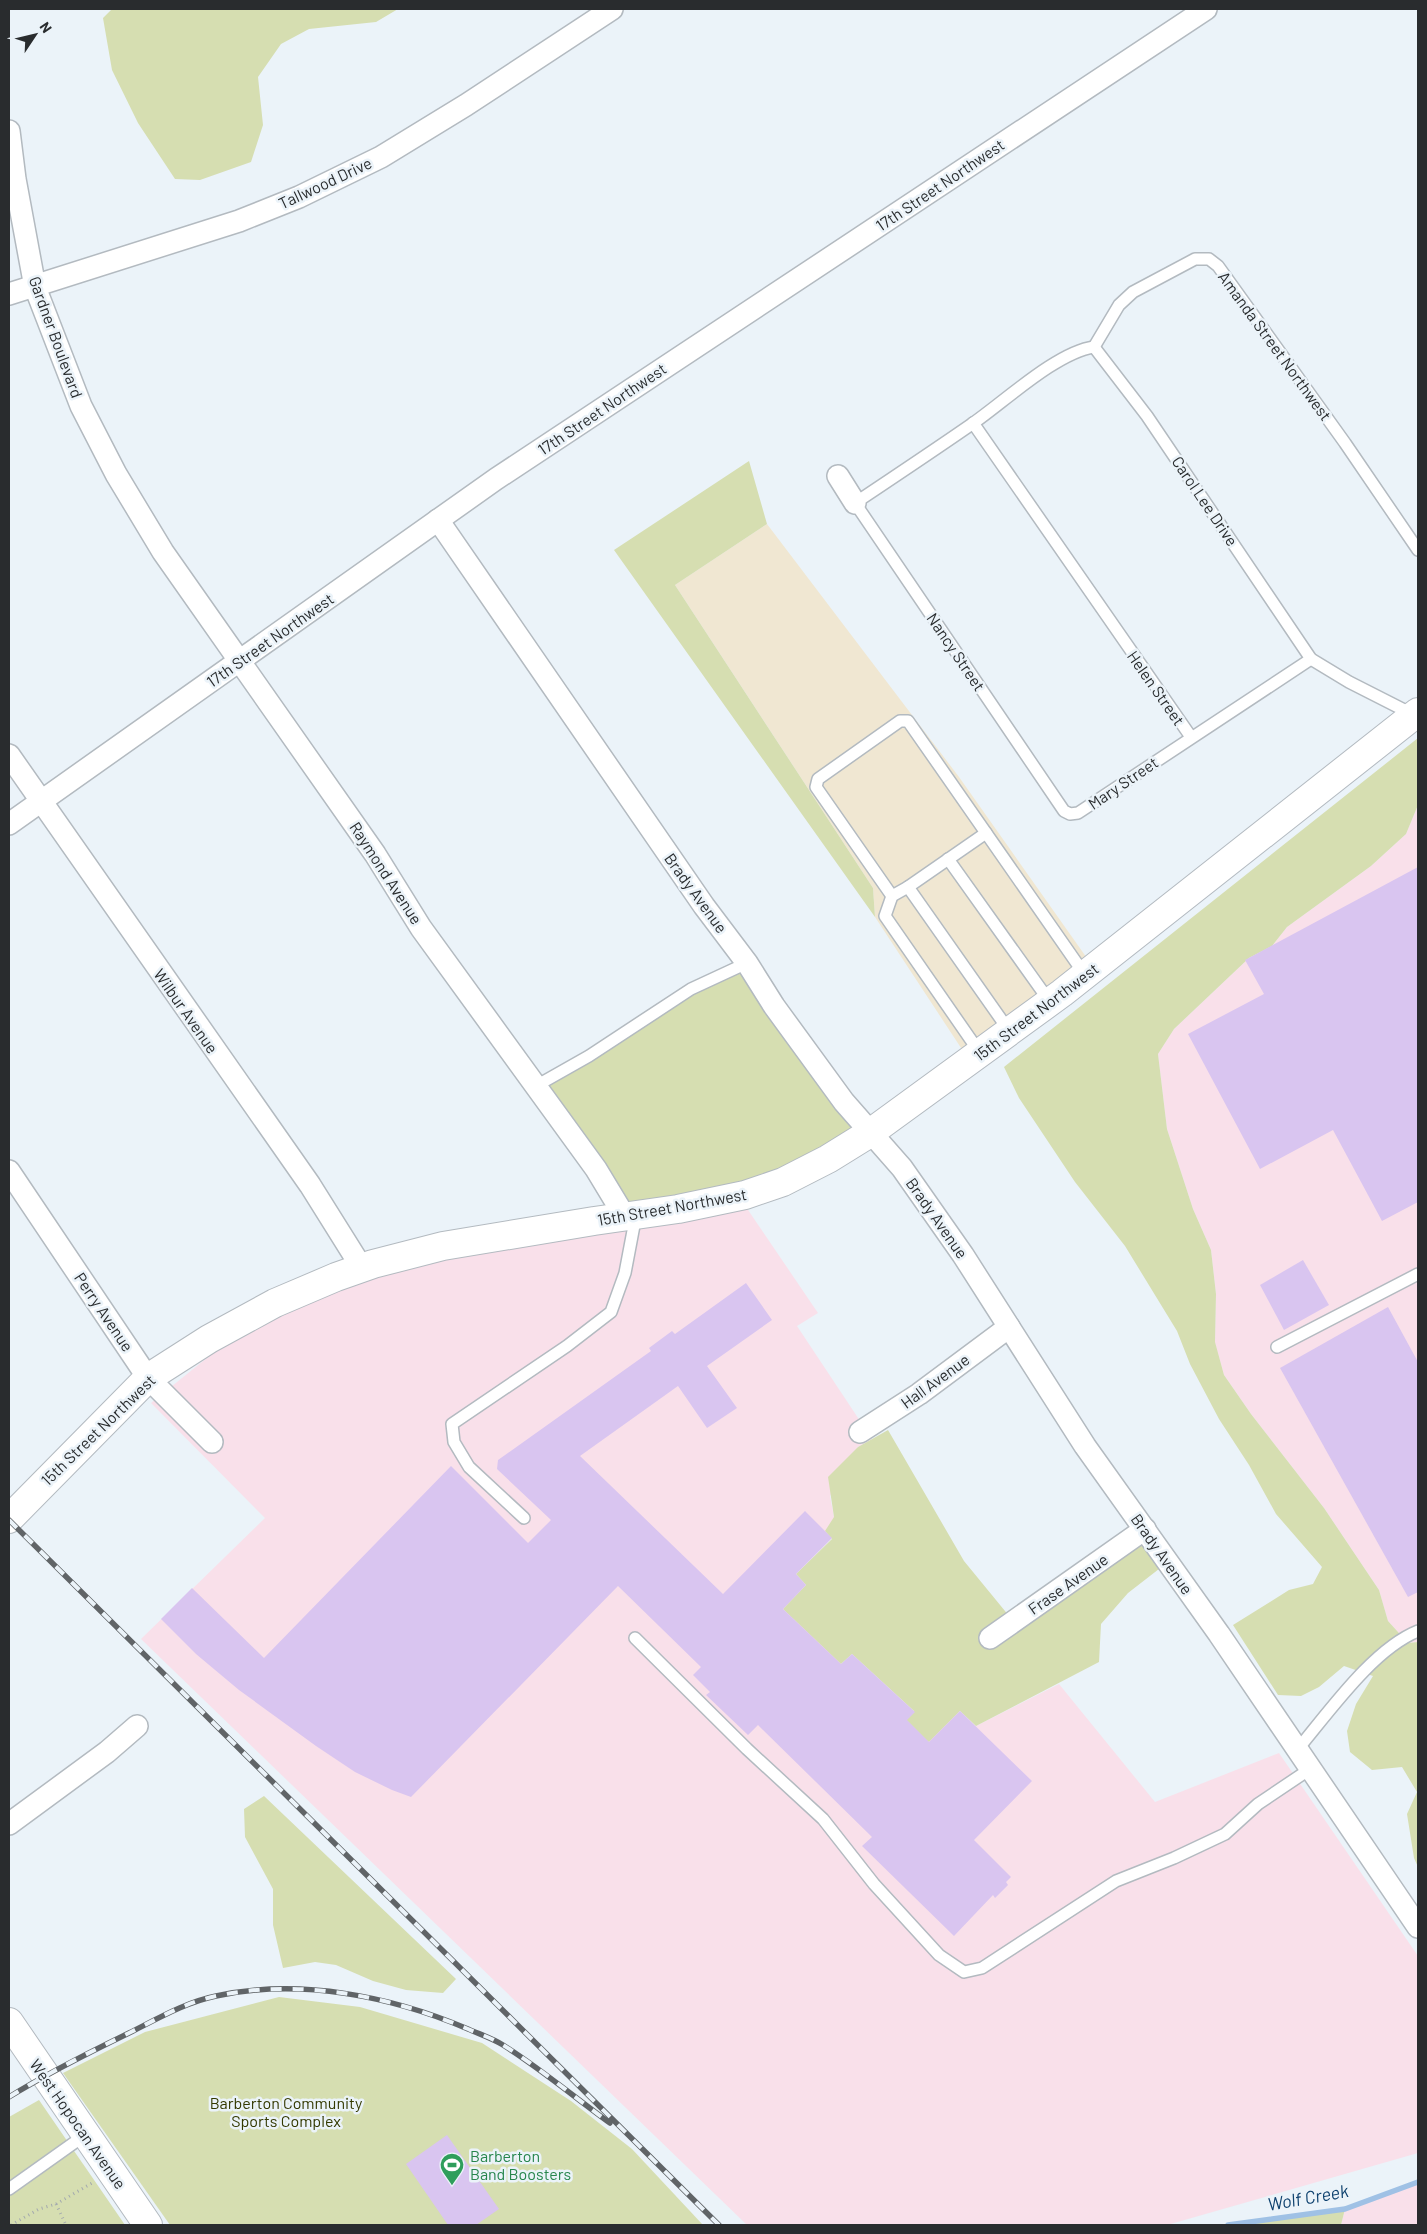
<svg xmlns="http://www.w3.org/2000/svg" width="1427" height="2234" viewBox="0 0 1427 2234" font-family="Barlow,sans-serif">
  <rect width="100%" height="100%" fill="#ebf3f9"/>
  <!-- commercial -->
  <path fill="#f0e7d2" d="M767,524L959,777L1089,961L967,1057L875,917L873,888L675,585Z"/>
  <!-- industrial -->
  <g fill="#f9e0ea">
    <path d="M1418,805V1642L1408,1643L1388,1621L1379,1590L1324,1508L1251,1414L1224,1375L1215,1343L1216,1294L1211,1250L1193,1209L1167,1129L1158,1054L1174,1029L1249,958L1272,946L1287,927L1371,866L1406,834Z"/>
    <path d="M744,1204L818,1313L797,1326L872,1439L858,1447L830,1496L834,1517L832,1538L796,1574L806,1585L784,1609L842,1664L852,1654L915,1712L925,1738L929,1741L960,1711L976,1726L1059,1684L1155,1802L1279,1753L1418,1956V2153L1167,2225H747L141,1639L265,1518L151,1403L223,1345L319,1293L445,1258Z"/>
    <path d="M1418,2182V2225H1341L1345,2209Z"/>
  </g>
  <!-- green -->
  <g fill="#d6deb1">
    <path d="M112,9H398L376,22L309,29L281,44L258,77L263,125L251,162L200,180L175,179L138,123L112,70L103,18Z"/>
    <path d="M749,461L767,524L675,585L873,888L875,917L614,550Z"/>
    <path d="M1418,738V805L1406,834L1371,866L1287,927L1272,946L1249,958L1174,1029L1158,1054L1167,1129L1193,1209L1211,1250L1216,1294L1215,1342L1224,1375L1251,1414L1324,1508L1379,1590L1388,1621L1408,1643L1418,1642V1867L1414,1858L1407,1814L1417,1792L1402,1767L1372,1770L1350,1752L1347,1731L1356,1704L1373,1676L1344,1666L1319,1687L1301,1696L1278,1695L1233,1625L1289,1590L1313,1584L1322,1567L1276,1514L1249,1465L1219,1419L1190,1364L1177,1331L1125,1246L1075,1182L1019,1098L1004,1067Z"/>
    <path d="M747,968L861,1132L781,1177L628,1213L545,1087L693,993Z"/>
    <path d="M888,1430L964,1561L1014,1622L1145,1529L1168,1562L1128,1593L1101,1624L1099,1662L976,1726L960,1711L929,1742L903,1723L914,1711L852,1654L841,1664L783,1609L806,1585L796,1574L832,1539L825,1531L834,1517L828,1477L858,1447Z"/>
    <path d="M264,1796L456,1979L443,1993L406,1990L373,1981L336,1965L315,1962L283,1968L273,1925V1889L245,1837L244,1809Z"/>
    <path d="M279,1997L360,2007L482,2043L571,2101L632,2149L703,2225H170L63,2073L145,2032Z"/>
    <path d="M39,2100L125,2225H9V2117Z"/>
    <path d="M1345,2209L1341,2225H1228Z"/>
  </g>
  <g fill="none" stroke-linecap="round" stroke-linejoin="round">
    <!-- stream -->
    <path stroke="#9fc1e5" stroke-width="5.5" d="M1228,2225L1345,2209L1418,2182"/>
  </g>
  <!-- building -->
  <g fill="#d9c5f0">
    <path d="M1418,867V1202L1382,1221L1333,1130L1260,1169L1188,1034L1264,994L1245,960Z"/>
    <path d="M1303,1260L1329,1305L1284,1330L1260,1285Z"/>
    <path d="M746,1283L772,1320L707,1366L737,1408L707,1428L678,1386L580,1456L723,1594L805,1511L832,1538L796,1574L806,1585L783,1609L841,1664L852,1654L915,1712L907,1720L929,1742L960,1711L1032,1781L974,1840L1011,1877L1006,1882L1008,1885L995,1898L993,1895L954,1936L862,1846L872,1837L758,1725L748,1735L706,1695L710,1692L693,1675L701,1667L618,1586L411,1797L392,1790L355,1772L316,1746L239,1690L196,1654L161,1619L192,1588L264,1658L451,1466L528,1543L551,1520L497,1469L498,1460L651,1351L649,1348L672,1331L675,1334Z"/>
    <path d="M1388,1307L1418,1362V1592L1408,1597L1280,1368Z"/>
    <path d="M447,2135L499,2209L476,2225H448L406,2164Z"/>
  </g>
  <g fill="none" stroke-linecap="round" stroke-linejoin="round">
    <defs>
      <g id="service">
        <path d="M1094,347C1057,352 1004,402 972,424C933,451 894,477 855,503L1064,811L1070,814L1078,813L1311,659"/>
        <path d="M1094,347L1119,305L1133,292L1195,259H1209L1218,266L1345,443L1418,550"/>
        <path d="M1094,347L1147,416L1311,659L1349,682L1412,714"/>
        <path d="M973,423L1191,737"/>
        <path d="M948,859L1050,1002"/>
        <path d="M908,887L1010,1032"/>
        <path d="M892,896L816,787L818,779L900,721H908L1085,975"/>
        <path d="M980,1053L885,916L892,896L908,887L986,833"/>
        <path d="M536,1086L589,1056L691,989L747,963"/>
        <path d="M1277,1347L1418,1274"/>
        <path d="M524,1518L469,1467L454,1442L452,1424L567,1346L611,1312L625,1273L636,1215"/>
        <path d="M635,1638L747,1749L823,1819L874,1884L939,1955L964,1972L982,1968L1116,1881L1174,1858L1225,1834L1258,1804L1310,1769"/>
        <path d="M1297,1750C1329,1712 1373,1649 1418,1631"/>
        <path d="M9,2189L85,2135"/>
      </g>
      <g id="minor">
        <path d="M9,131L15,179L35,287L81,406L116,474L163,552L375,854L421,928L596,1169L625,1217"/>
        <path d="M9,294L239,221L299,197L381,157L466,105L612,9"/>
        <path d="M838,476L855,503"/>
        <path d="M438,520L704,906L747,963L774,1006L844,1102L902,1168L963,1255L1085,1446L1219,1634L1418,1927"/>
        <path d="M9,755L310,1185L362,1268"/>
        <path d="M9,824L496,479L1206,9"/>
        <path d="M9,1171L148,1378L212,1442"/>
        <path d="M860,1432L919,1394L1009,1327"/>
        <path d="M990,1638L1145,1529"/>
        <path d="M9,1824L107,1752L137,1726"/>
      </g>
      <g id="tertiary">
        <path d="M9,1519L148,1378L209,1339L275,1303L336,1277L373,1264L443,1246L594,1221L678,1209L745,1195L783,1182L828,1159L870,1133L1062,993L1418,712"/>
        <path d="M9,2022L148,2225"/>
      </g>
    </defs>
    <!-- service casing -->
    <use href="#service" stroke="#b3bac0" stroke-width="14"/>
    <!-- minor casing -->
    <use href="#minor" stroke="#b3bac0" stroke-width="24"/>
    <!-- tertiary casing -->
    <use href="#tertiary" stroke="#b3bac0" stroke-width="30"/>
    <!-- path -->
    <g stroke="#a3a9ae" stroke-width="3" stroke-dasharray="1 4" stroke-linecap="butt">
      <path d="M56,2204L66,2225"/>
      <path d="M11,2225L39,2209L56,2204L92,2183"/>
    </g>
    <!-- service -->
    <use href="#service" stroke="#fff" stroke-width="11"/>
    <!-- minor -->
    <use href="#minor" stroke="#fff" stroke-width="21"/>
    <!-- tertiary -->
    <use href="#tertiary" stroke="#fff" stroke-width="28"/>
    <defs>
      <g id="rail">
        <path d="M9,1520L719,2225"/>
        <path d="M9,2097C48,2073 88,2053 129,2033C157,2019 186,2002 216,1996C300,1978 391,1996 468,2029C479,2034 492,2038 503,2045C540,2068 574,2097 610,2123"/>
      </g>
    </defs>
    <!-- rail casing -->
    <use href="#rail" stroke="#606467" stroke-width="5.5"/>
    <!-- rail -->
    <use href="#rail" stroke="#ebf3f9" stroke-width="4" stroke-dasharray="11" stroke-linecap="butt"/>
  </g>
  <!-- icons -->
  <defs>
    <symbol id="stadium-pin" viewBox="-11 -11 22 30"><path d="M0 17L-7.5 6A9.5 9.5 0 1 1 7.5 6Z" fill="#2e9e5b" stroke="#ebf3f9"/><path d="M0-5a6.5 5 0 1 0 0 10a6.5 5 0 1 0 0-10ZM-3.5-1.8h7v3.6h-7Z" fill="#fff"/></symbol>
  </defs>
  <g fill-rule="evenodd">
    <use href="#stadium-pin" x="438" y="2151" width="28" height="38"/>
  </g>
  <g text-anchor="middle" stroke-width="5" stroke-linejoin="round" paint-order="stroke">
    <!-- street labels -->
    <g font-size="16" fill="#292c2e" stroke="#ebf3f9">
      <text transform="translate(325 183) rotate(-25)" y="6">Tallwood Drive</text>
      <text transform="translate(940 185) rotate(-34)" y="6">17th Street Northwest</text>
      <text transform="translate(56 337) rotate(70)" y="6">Gardner Boulevard</text>
      <text transform="translate(1275 346) rotate(54)" y="6">Amanda Street Northwest</text>
      <text transform="translate(602 409) rotate(-34)" y="6">17th Street Northwest</text>
      <text transform="translate(1205 501) rotate(56)" y="6">Carol Lee Drive</text>
      <text transform="translate(270 640) rotate(-35)" y="6">17th Street Northwest</text>
      <text transform="translate(956 652) rotate(56)" y="6">Nancy Street</text>
      <text transform="translate(1156 688) rotate(55)" y="6">Helen Street</text>
      <text transform="translate(1123 783) rotate(-34)" y="6">Mary Street</text>
      <text transform="translate(386 873) rotate(57)" y="6">Raymond Avenue</text>
      <text transform="translate(696 893) rotate(54)" y="6">Brady Avenue</text>
      <text transform="translate(186 1011) rotate(55)" y="6">Wilbur Avenue</text>
      <text transform="translate(1036 1012) rotate(-37)" y="6">15th Street Northwest</text>
      <text transform="translate(672 1207) rotate(-10)" y="6">15th Street Northwest</text>
      <text transform="translate(937 1218) rotate(55)" y="6">Brady Avenue</text>
      <text transform="translate(104 1312) rotate(56)" y="6">Perry Avenue</text>
      <text transform="translate(935 1381) rotate(-36)" y="6">Hall Avenue</text>
      <text transform="translate(98 1430) rotate(-44)" y="6">15th Street Northwest</text>
      <text transform="translate(1162 1554) rotate(55)" y="6">Brady Avenue</text>
      <text transform="translate(1068 1584) rotate(-35)" y="6">Frase Avenue</text>
      <text transform="translate(78 2124) rotate(55)" y="6">West Hopocan Avenue</text>
    </g>
    <!-- park labels -->
    <g font-size="16" fill="#333900" stroke="#ebf3f9">
      <text x="286" y="2109">Barberton Community<tspan x="286" dy="18">Sports Complex</tspan></text>
    </g>
    <!-- leisure labels -->
    <g font-size="16" fill="#27864d" stroke="#ebf3f9" text-anchor="start">
      <text x="470" y="2162">Barberton<tspan x="470" dy="18">Band Boosters</tspan></text>
    </g>
    <!-- water labels -->
    <g font-size="18" font-style="italic" fill="#0f426f" stroke="#ebf3f9">
      <text transform="translate(1308 2198) rotate(-10)" y="6">Wolf Creek</text>
    </g>
  </g>
  <!-- border -->
  <rect width="1427" height="2234" fill="none" stroke="#292c2e" stroke-width="20"/>
  <!-- north arrow -->
  <g transform="translate(35 35) rotate(55)" stroke="#ebf3f9" stroke-width="4" paint-order="stroke">
  <path d="M0-4L9 19L0 12L-9 19Z" fill="#292c2e"/>
  <text y="-8" font-size="14" font-weight="bold" text-anchor="middle" fill="#292c2e">N</text>
  </g>
</svg>
